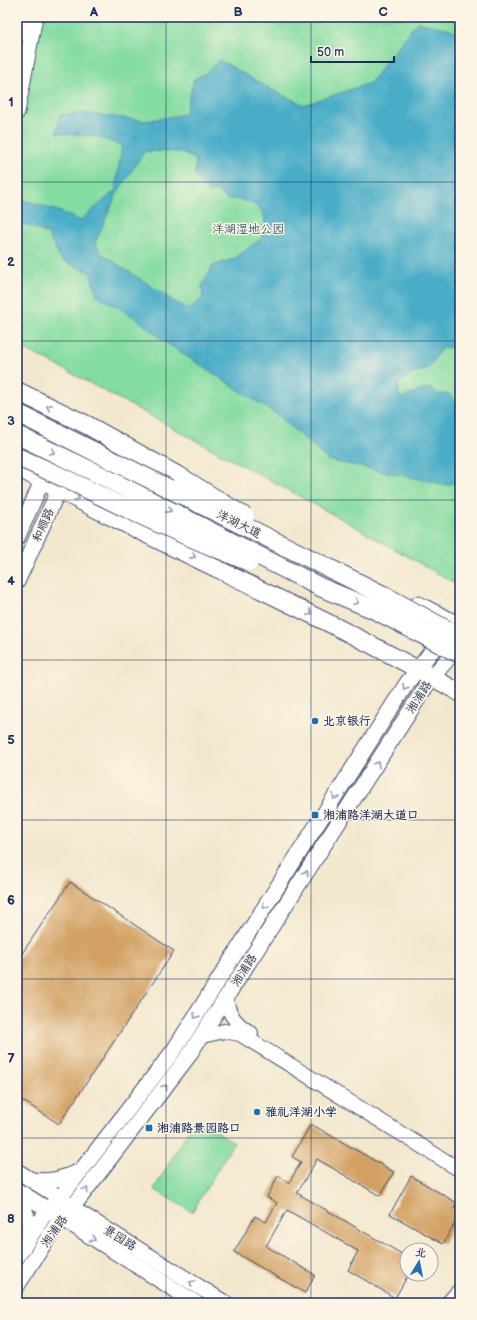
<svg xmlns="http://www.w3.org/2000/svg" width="477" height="1320" viewBox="0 0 477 1320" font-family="'Balsamiq Sans','LXGW WenKai TC',sans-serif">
  <rect width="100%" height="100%" fill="#fcf5e5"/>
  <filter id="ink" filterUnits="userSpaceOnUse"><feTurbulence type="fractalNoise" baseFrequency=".025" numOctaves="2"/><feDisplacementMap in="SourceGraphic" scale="8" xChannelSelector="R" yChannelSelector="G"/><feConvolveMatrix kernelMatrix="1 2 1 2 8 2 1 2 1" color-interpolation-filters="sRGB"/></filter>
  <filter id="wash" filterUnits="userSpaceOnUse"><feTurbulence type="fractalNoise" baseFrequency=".012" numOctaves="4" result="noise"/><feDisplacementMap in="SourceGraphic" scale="16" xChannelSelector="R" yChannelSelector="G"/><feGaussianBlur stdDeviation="0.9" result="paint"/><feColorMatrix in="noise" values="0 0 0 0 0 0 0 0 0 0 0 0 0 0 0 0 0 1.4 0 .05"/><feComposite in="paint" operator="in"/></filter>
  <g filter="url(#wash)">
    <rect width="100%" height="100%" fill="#f3e8ce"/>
    <!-- green -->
    <g fill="#83dca0" stroke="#4f867f">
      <path d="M17,17H460V586L347,522L47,360L17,346Z"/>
      <path d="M195,1119L234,1142L192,1212L154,1189Z"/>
    </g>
    <!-- water -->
    <path fill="#49adc8" stroke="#326e93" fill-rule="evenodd" d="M417,22L450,29L460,35V346L441,348L429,368L409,375L399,383L398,393L403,398L418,391L430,388L439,394H449L460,411V480L448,485L328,460L279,416L165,342L136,318L97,295L90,272L61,260L48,234L17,221V198C38,205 61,210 80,221L115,191L122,146L96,136L56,133L60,115L83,113L147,121L185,114L194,79L206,73L220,60L272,90L304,105L370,83ZM145,151L180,152L196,159L195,174L208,192L218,191L227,199C240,198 259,202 264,215C266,221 263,232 262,238L234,259L213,266L202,286L203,298L190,309L175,302L102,254L95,243L117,193Z"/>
    <g id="blocks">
      <!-- building -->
      <g fill="#d1a062">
        <path d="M70,882L174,951L59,1124L17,1097V961Z"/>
        <path d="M311,1124L394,1172L380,1196L317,1159L297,1193L407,1257V1277L395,1298L348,1270L358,1251L287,1210L266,1246L315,1275L305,1293L234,1252L255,1216L266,1222L277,1203L267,1197L278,1176L289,1183L301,1162L292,1157Z"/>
        <path d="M411,1176L457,1203L454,1208L460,1212V1214L443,1244L390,1214Z"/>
      </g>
    </g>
  </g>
  <g filter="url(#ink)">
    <use href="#blocks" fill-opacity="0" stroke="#3b4b6f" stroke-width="1"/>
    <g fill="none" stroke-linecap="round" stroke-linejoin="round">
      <defs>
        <g id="tertiary">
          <path d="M226,998C228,1015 237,1025 251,1033"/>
          <path d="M202,1036L224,1031L240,1034L460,1170"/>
        </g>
        <g id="secondary">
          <path d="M17,36L21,17"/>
          <path d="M17,112L35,17"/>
          <path d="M17,538L42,481"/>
          <path d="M17,582L59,489"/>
          <path d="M17,1171L60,1198L72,1208L225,1303"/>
          <path d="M32,1180C50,1183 64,1178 80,1171"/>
          <path d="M17,1190L196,1303"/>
          <path d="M17,1195C25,1209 32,1222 27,1239"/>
          <path d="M17,1257L48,1209L60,1198L174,1050L407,683L445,634"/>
          <path d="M17,1286L60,1219L72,1208L187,1058L432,677L460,645"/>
        </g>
        <g id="primary">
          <path d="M17,467C162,548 316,610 460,693"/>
          <path d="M418,605L460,626"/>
          <path d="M450,1303L460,1292"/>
        </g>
        <path id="trunk" d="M17,391L87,425L182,478"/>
      </defs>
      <!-- tertiary casing -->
      <use href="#tertiary" stroke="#3b4b6f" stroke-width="16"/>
      <!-- secondary casing -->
      <use href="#secondary" stroke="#3b4b6f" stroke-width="17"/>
      <!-- primary casing -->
      <use href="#primary" stroke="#3b4b6f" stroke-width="19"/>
      <!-- trunk casing -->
      <use href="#trunk" stroke="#3b4b6f" stroke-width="20"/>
      <!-- tertiary -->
      <use href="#tertiary" stroke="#fff" stroke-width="14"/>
      <!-- secondary -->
      <use href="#secondary" stroke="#fff" stroke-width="15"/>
      <!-- primary -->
      <use href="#primary" stroke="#fff" stroke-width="17"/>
      <!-- trunk -->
      <use href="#trunk" stroke="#fff" stroke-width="18"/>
      <defs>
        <g id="trunk-bridge">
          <path d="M17,413L385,596L460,637"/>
          <path d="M17,435L94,472L320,587L375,610L460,654"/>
          <path d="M17,457C56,473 92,492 130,510C169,529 209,545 249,562"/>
          <path d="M182,478L245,517"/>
        </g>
      </defs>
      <!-- trunk-bridge casing -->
      <use href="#trunk-bridge" stroke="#3b4b6f" stroke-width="20" stroke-linecap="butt"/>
      <!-- trunk-bridge -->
      <use href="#trunk-bridge" stroke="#fff" stroke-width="18"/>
    </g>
    <!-- one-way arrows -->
    <defs><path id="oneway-chevron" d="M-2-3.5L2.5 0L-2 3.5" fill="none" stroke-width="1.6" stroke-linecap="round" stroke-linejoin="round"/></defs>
    <g stroke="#8d97ae">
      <use href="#oneway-chevron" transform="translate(49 407) rotate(-153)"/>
      <use href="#oneway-chevron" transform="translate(52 452) rotate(25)"/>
      <use href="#oneway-chevron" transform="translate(77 498) rotate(27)"/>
      <use href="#oneway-chevron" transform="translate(169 510) rotate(27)"/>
      <use href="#oneway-chevron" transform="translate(193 556) rotate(27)"/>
      <use href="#oneway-chevron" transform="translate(356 602) rotate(23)"/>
      <use href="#oneway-chevron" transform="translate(310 613) rotate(25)"/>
      <use href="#oneway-chevron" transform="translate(405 687) rotate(123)"/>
      <use href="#oneway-chevron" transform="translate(377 764) rotate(-57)"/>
      <use href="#oneway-chevron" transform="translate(335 797) rotate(122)"/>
      <use href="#oneway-chevron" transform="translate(306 873) rotate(-57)"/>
      <use href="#oneway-chevron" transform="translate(265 906) rotate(122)"/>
      <use href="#oneway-chevron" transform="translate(196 1016) rotate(122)"/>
      <use href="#oneway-chevron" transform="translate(165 1087) rotate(-52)"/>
      <use href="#oneway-chevron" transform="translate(86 1190) rotate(-52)"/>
      <use href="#oneway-chevron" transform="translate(93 1239) rotate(32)"/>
      <use href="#oneway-chevron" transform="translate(192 1283) rotate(-148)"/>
    </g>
  </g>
  <!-- grid -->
  <path fill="none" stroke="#1b2f5e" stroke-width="1" stroke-opacity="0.55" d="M166,17V1303M311,17V1303M17,182H460M17,341H460M17,500H460M17,660H460M17,820H460M17,979H460M17,1138H460"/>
  <!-- markers -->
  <g fill="#1f6fb2" stroke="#fcf5e5" stroke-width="1.5">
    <circle cx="315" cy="721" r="4"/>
    <rect x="311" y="811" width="8" height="8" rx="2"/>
    <circle cx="257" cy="1112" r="4"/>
    <rect x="145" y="1124" width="8" height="8" rx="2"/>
  </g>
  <g text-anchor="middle" stroke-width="3" stroke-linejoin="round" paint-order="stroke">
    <!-- park labels -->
    <g font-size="12" fill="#355a6e" stroke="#fcf5e5">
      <text x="248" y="233">洋湖湿地公园</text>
    </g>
    <!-- street labels -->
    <g font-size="12" fill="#1b2f5e" stroke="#fcf5e5">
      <text transform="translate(239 524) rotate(26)" y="4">洋湖大道</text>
      <text transform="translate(43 525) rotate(-66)" y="4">和顺路</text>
      <text transform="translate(419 697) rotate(-57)" y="4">湘浦路</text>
      <text transform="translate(244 970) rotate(-57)" y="4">湘浦路</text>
      <text transform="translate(54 1231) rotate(-54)" y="4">湘浦路</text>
      <text transform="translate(120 1238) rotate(32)" y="4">景园路</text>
    </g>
    <!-- poi labels -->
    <g font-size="12" font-weight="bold" fill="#1b2f5e" stroke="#fcf5e5" text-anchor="start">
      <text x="323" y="725">北京银行</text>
      <text x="323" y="819">湘浦路洋湖大道口</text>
      <text x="265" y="1116">雅礼洋湖小学</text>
      <text x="157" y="1132">湘浦路景园路口</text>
    </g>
  </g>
  <!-- margin -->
  <rect width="477" height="1320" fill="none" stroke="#fcf5e5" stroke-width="44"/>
  <!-- north arrow -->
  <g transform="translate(419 1262) rotate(10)"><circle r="19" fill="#fcf5e5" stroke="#a2a6af"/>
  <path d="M0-3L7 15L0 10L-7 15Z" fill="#1f6fb2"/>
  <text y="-6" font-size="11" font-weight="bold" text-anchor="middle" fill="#1b2f5e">北</text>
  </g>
  <!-- scale -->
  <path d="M311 56v6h83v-6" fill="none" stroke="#1b2f5e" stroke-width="2"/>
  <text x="317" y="56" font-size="12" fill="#1b2f5e" stroke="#fcf5e5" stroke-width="3" paint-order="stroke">50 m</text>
  <rect x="22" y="22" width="433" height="1276" fill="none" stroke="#1b2f5e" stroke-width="1.5"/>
  <g font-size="13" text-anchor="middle" font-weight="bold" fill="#1b2f5e">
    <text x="94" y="16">A</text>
    <text x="238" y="16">B</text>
    <text x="383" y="16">C</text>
    <text x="11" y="106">1</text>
    <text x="11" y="266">2</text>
    <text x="11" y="425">3</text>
    <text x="11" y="585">4</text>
    <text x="11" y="744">5</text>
    <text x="11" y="904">6</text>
    <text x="11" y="1063">7</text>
    <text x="11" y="1223">8</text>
  </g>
</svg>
